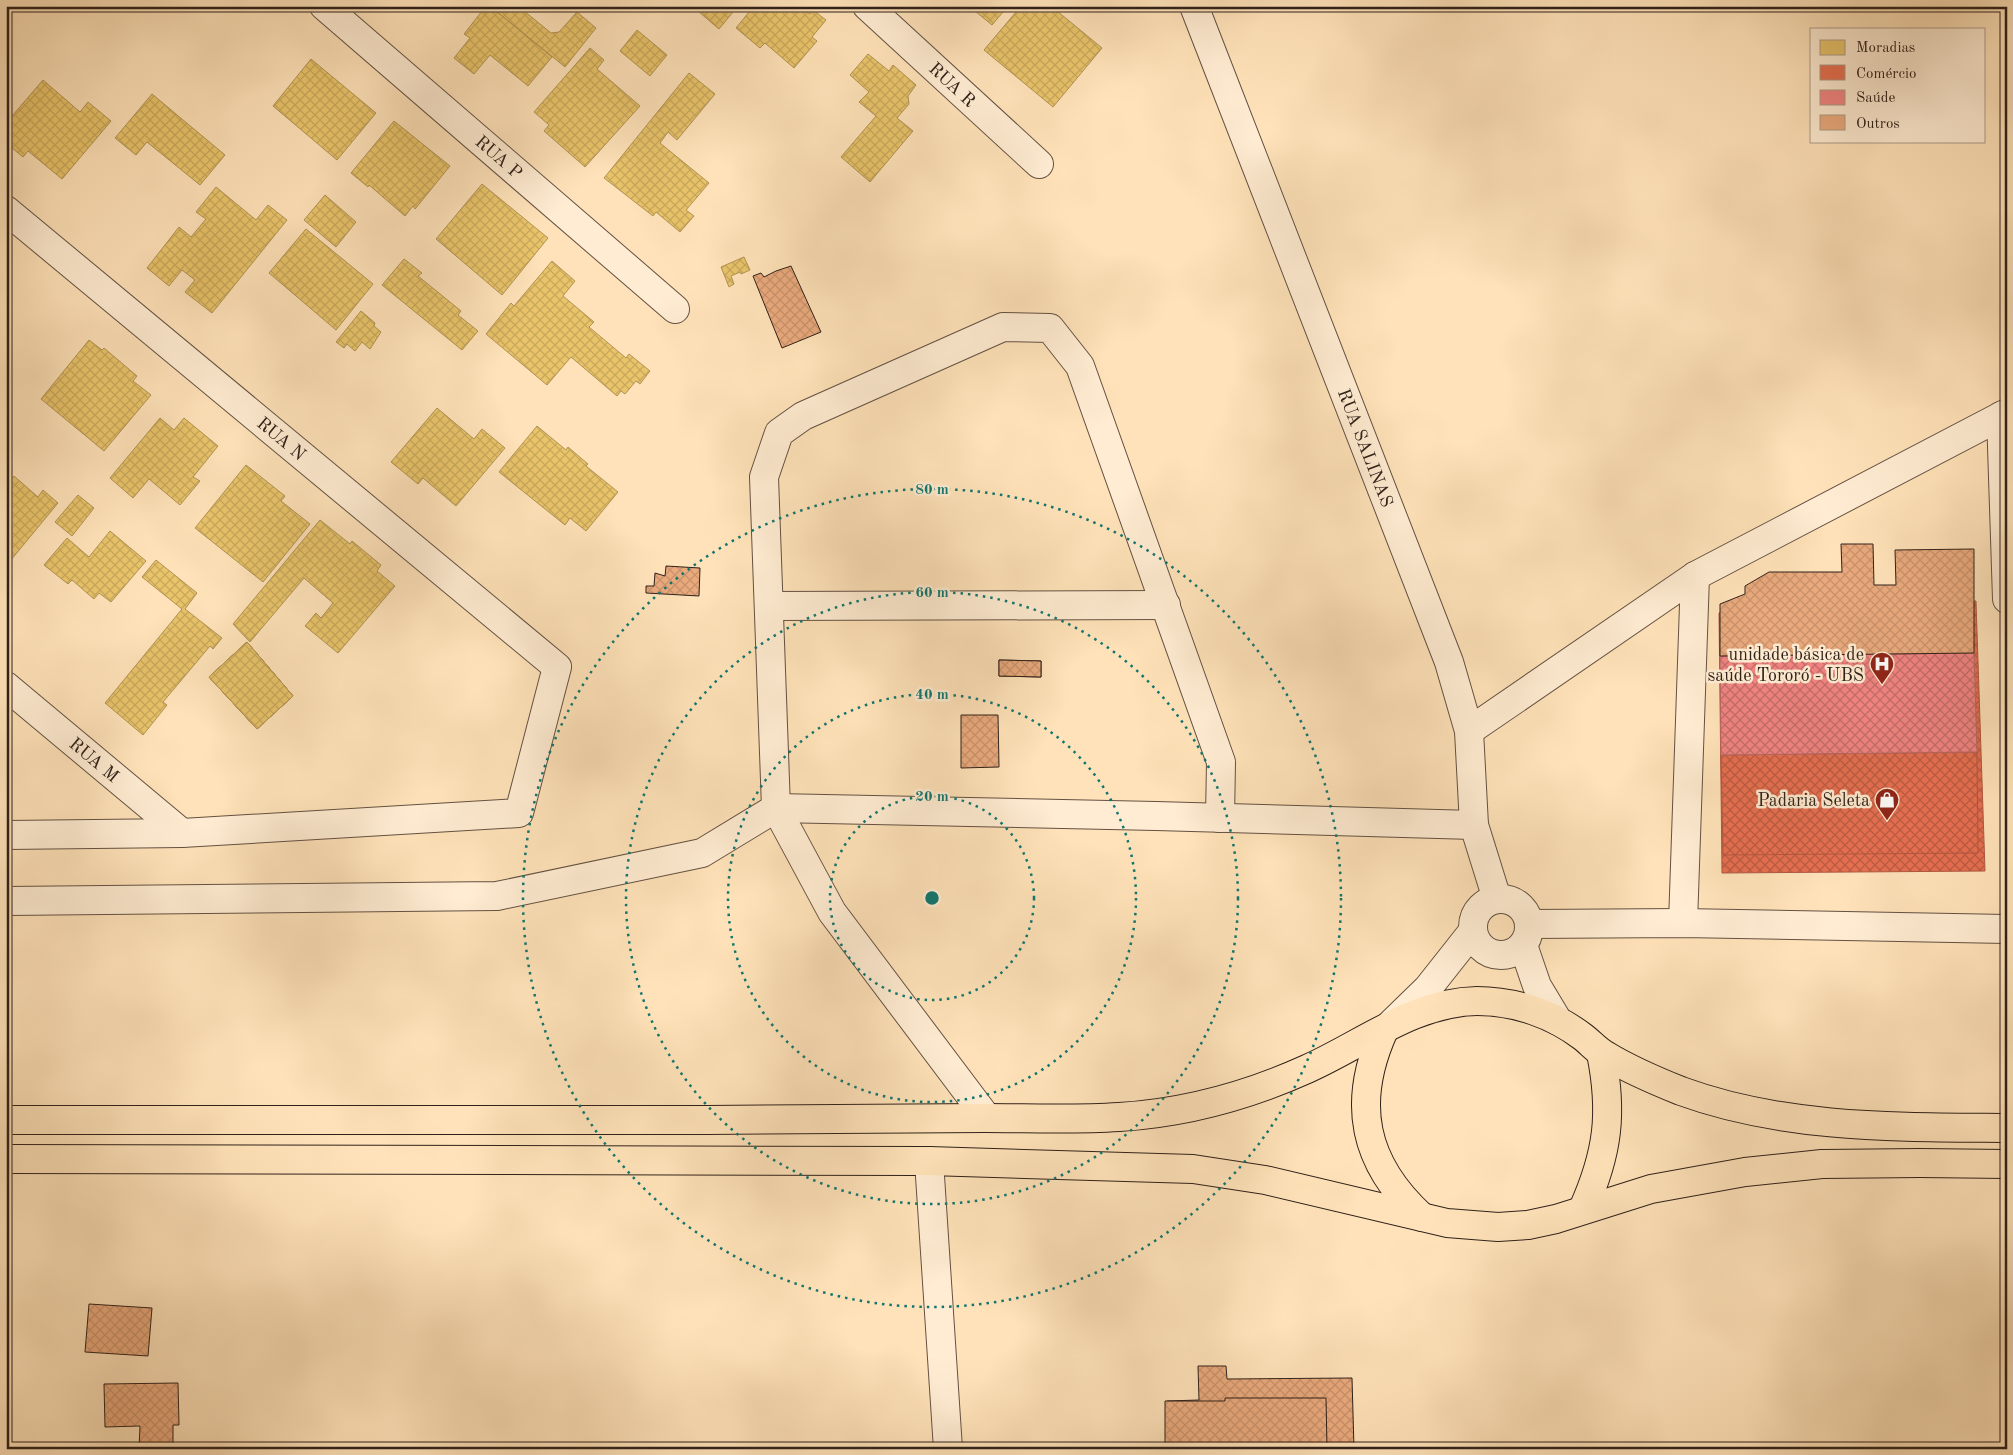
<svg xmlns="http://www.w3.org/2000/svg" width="2013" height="1455" viewBox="0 0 2013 1455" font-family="'Old Standard TT',serif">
  <defs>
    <pattern id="homes-cross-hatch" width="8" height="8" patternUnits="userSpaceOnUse" patternTransform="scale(1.25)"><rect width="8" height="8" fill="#e9c46a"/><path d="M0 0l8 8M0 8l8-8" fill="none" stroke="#c8a85b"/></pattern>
    <pattern id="shops-cross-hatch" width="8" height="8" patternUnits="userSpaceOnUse" patternTransform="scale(1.25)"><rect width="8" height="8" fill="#e76f51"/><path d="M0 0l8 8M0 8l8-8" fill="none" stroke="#bc5b42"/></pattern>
    <pattern id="health-cross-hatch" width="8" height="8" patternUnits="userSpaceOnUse" patternTransform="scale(1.25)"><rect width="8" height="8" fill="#f28482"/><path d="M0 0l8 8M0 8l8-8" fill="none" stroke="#c46c6a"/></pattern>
    <pattern id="building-cross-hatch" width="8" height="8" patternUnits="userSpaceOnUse" patternTransform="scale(1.25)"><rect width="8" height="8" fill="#eaaa7d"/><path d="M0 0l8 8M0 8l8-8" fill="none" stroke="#c9926b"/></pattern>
  </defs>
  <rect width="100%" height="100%" fill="#ffe2b9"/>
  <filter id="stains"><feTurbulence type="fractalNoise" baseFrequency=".004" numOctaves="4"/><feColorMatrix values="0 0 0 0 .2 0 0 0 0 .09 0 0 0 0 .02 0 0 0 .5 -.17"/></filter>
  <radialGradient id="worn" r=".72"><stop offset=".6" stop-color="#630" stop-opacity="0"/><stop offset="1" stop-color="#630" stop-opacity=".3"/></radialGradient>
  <!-- homes -->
  <g fill="url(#homes-cross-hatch)" stroke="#b19352">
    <path d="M486,6H490L552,57L528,86L490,55L474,74L454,58L470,38L464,34Z"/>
    <path d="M490,6H518L551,33L559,32L577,12L596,28L565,67Z"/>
    <path d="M692,6H738L719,29Z"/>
    <path d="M754,6H804L803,9L810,14L813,10L826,20L812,37L817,41L794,68L765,43L760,48L736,28Z"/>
    <path d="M969,6H1008L992,25Z"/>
    <path d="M1021,6H1051L1102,48L1053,107L984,50Z"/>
    <path d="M637,30L667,55L650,76L620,51Z"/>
    <path d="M590,48L604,60L597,69L640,106L585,167L544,131L549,125L534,112Z"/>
    <path d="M868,54L889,71L893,65L916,85L908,96L909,104L897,118L913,131L870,182L841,157L876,116L859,102L869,92L850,75Z"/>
    <path d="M311,59L376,113L337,160L273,106Z"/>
    <path d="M689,73L715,94L677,140L668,132L660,143L709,183L686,210L694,216L680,232L656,212L653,216L604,178Z"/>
    <path d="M43,80L80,112L88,102L111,121L62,179L28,151L23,157L6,143V123Z"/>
    <path d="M152,94L225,155L200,185L147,142L136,155L115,138Z"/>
    <path d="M394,121L450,166L415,209L413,206L405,216L369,185L368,187L351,173Z"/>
    <path d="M482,184L548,238L502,295L436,239Z"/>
    <path d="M216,187L256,220L268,205L287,220L212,313L185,292L195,280L182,270L169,286L147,268L179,227L191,237L206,219L196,212Z"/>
    <path d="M325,195L356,222L336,247L304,220Z"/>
    <path d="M306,229L373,284L336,330L269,273Z"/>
    <path d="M744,257L750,270L741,274L740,272L731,276L734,284L729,287L721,267Z"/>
    <path d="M404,259L422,273L418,276L461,311L458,315L478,331L462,350L382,285Z"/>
    <path d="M552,261L575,281L563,296L594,322L589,327L626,358L629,354L650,371L640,384L636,381L625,394L621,391L617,396L571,357L547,385L486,334L511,303L514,306Z"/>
    <path d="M361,311L375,323L374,326L381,332L370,349L362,342L355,351L347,344L344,348L336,342Z"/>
    <path d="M89,340L102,350L104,348L137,376L133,381L151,395L104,451L41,399Z"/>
    <path d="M437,408L474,439L482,429L505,448L456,506L423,478L418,484L391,462Z"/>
    <path d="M160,418L174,430L184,418L218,446L193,477L200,481L180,505L149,479L133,498L110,478Z"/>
    <path d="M537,426L566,450L568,447L588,464L586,466L618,492L586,531L570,518L565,525L499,472Z"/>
    <path d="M246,465L285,496L281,501L310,524L263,582L195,528Z"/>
    <path d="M14,476L38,497L43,490L58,503L6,566V486Z"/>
    <path d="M78,495L94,508L72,536L55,522Z"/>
    <path d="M320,520L350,544L352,541L381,565L377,571L395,586L338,653L305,626L316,613L321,618L333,603L304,578L250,642L233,624Z"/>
    <path d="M110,531L146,561L111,602L99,593L94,599L72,580L68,584L44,565L67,538L89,557Z"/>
    <path d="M156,560L197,593L185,609L222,638L213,649L210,646L163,702L167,705L143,735L105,703L182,609L142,577Z"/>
    <path d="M247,642L293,696L257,729L209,677Z"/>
    <path d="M247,642L293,696L257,729L209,677Z"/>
    <path d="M247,642L293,696L257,729L209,677Z"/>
    <path d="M247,642L293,696L257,729L209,677Z"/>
    <path d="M247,642L293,696L257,729L209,677Z"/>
  </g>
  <!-- shops -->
  <g fill="url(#shops-cross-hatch)" stroke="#b05840">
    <path d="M1976,601L1985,871L1722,873L1719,613L1742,602Z"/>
    <path d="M1977,752L1978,853L1723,855L1721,755Z"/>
  </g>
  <!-- health -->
  <path fill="url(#health-cross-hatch)" stroke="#b86663" d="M1974,653L1977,752L1721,755L1720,656Z"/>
  <!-- building -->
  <g fill="url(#building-cross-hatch)" stroke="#2f211a">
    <path d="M791,266L821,332L782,348L753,276L761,273L764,277L776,271Z"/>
    <path d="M1841,544H1873L1874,585H1896L1895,550L1974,549V653L1720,656V604L1745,594V586L1769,572H1842Z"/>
    <path d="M666,566L700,568L699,596L646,593V586H654L655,573L665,576Z"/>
    <path d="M999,660L1041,661V677L999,676Z"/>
    <path d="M999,660L1041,661V677L999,676Z"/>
    <path d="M961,715H998L999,767L961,768Z"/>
    <path d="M89,1304L152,1308L148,1356L85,1352Z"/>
    <path d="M1198,1366H1226L1227,1379L1352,1378L1354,1449H1166L1167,1401L1199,1400Z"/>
    <path d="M178,1383L179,1425H173V1449H139L140,1426L105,1427L104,1384Z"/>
    <path d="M1225,1398H1326L1327,1449H1165V1401H1225Z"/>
  </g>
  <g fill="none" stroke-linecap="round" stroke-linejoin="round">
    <defs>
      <g id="minor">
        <path id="s1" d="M324,6L675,309"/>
        <path id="s2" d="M867,6L1039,164"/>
        <path id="s3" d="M1194,6L1449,662L1469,731L1474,825L1497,899"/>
        <path id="s4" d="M6,210L557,667L519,813L182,833L6,835"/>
        <path d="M2001,416L2007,599"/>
        <path d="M769,606L1166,605"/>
        <path id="s5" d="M6,686L182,833"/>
        <path d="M1469,731L1695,576L2007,413"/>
        <circle cx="1501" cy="927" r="28"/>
        <path d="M6,901L497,896L702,853L776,808L1156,816L1474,825"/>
        <path d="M1683,923L1695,576"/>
        <path d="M1529,924L1683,923L2007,929"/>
        <path d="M1523,945L1537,986L1558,1021"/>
        <path d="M1390,1025L1428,988L1473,931"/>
        <path d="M987,1118L832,912L776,808L764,477L779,433L803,416L1003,327L1050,328L1080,366L1221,762L1220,818"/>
        <path d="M929,1161L948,1449"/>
      </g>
      <g id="major">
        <path d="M1384,1030C1351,1103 1363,1163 1422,1217"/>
        <path d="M6,1120C240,1120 473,1120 707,1120C799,1120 892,1119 985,1118C1029,1118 1074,1120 1119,1117C1184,1113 1247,1096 1307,1069C1363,1044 1414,1002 1477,1001C1515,1001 1553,1014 1583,1037C1591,1043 1597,1051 1607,1056C1630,1070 1656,1081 1681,1091C1785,1129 1897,1127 2007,1128"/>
        <path d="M6,1159L929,1161L1193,1169L1265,1180L1447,1223L1498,1227L1528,1225L1556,1219L1651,1189L1745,1172L1822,1164L1920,1163L2007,1164"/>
        <path d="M1583,1209C1608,1153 1613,1113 1601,1053"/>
      </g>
    </defs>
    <!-- minor casing -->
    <use href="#minor" stroke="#635142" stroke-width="30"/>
    <!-- major casing -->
    <use href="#major" stroke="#2f211a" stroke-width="30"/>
    <!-- minor -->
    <use href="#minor" stroke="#ffecd2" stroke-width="28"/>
    <!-- major -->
    <use href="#major" stroke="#ffe2b9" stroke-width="28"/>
  </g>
  <!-- distance rings -->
  <g fill="none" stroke="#0f766e" stroke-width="2.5" stroke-dasharray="2.5 5">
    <circle cx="932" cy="898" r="102"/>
    <circle cx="932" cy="898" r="204"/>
    <circle cx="932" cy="898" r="306"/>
    <circle cx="932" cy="898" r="409"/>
  </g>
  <!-- icons -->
  <defs>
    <symbol id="hospital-pin" viewBox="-11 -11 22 30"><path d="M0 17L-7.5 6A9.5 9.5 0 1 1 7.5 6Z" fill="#8f2418" stroke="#ffecd2"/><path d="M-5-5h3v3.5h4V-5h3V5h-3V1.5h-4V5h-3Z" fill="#fff"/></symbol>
    <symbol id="shop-pin" viewBox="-11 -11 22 30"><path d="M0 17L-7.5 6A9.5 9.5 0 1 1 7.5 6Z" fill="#8f2418" stroke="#ffecd2"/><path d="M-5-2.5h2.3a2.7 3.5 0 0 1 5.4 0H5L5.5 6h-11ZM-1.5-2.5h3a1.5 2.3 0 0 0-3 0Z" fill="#fff"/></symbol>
  </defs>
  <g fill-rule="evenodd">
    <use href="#hospital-pin" x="1868" y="650" width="28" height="38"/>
    <use href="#shop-pin" x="1873" y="786" width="28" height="38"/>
  </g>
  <g text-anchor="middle" stroke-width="5" stroke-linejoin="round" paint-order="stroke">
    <!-- street labels -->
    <g font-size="18" fill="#2f211a" stroke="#ffecd2">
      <text dy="6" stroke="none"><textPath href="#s2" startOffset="116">RUA R</textPath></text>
      <text dy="6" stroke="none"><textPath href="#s1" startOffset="231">RUA P</textPath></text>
      <text dy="6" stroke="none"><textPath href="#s4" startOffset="358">RUA N</textPath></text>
      <text dy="6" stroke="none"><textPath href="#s3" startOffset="474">RUA SALINAS</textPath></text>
      <text dy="6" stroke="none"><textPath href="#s5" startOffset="115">RUA M</textPath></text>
    </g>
    <!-- poi labels -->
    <g font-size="18" fill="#2f211a" stroke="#ffecd2" text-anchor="end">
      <text x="1864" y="660">unidade básica de<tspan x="1864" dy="21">saúde Tororó - UBS</tspan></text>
      <text x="1870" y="806">Padaria Seleta</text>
    </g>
  </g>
  <circle cx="932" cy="898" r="8" fill="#0f766e" stroke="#ffecd2" stroke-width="2.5"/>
  <g font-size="15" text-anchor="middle" font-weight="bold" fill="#0f766e" stroke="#ffecd2" stroke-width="5" stroke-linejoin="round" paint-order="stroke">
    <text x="932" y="494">80 m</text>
    <text x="932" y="597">60 m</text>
    <text x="932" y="699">40 m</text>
    <text x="932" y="801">20 m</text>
  </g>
  <!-- margin -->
  <rect width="2013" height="1455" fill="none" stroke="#ffe2b9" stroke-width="25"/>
  <rect x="8" y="8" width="1998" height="1440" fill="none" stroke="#2f211a" stroke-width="2.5"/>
  <rect x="12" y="12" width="1988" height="1430" fill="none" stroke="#2f211a"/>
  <!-- legend -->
  <rect x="1810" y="28" width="175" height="115" fill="#ffecd2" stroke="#ac9b88"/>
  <rect x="1820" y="40" width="25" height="15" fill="#e9c46a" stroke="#ac9b88"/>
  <text x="1856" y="52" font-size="15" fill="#2f211a">Moradias</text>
  <rect x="1820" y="65" width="25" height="15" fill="#e76f51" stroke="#ac9b88"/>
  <text x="1856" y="78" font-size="15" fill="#2f211a">Comércio</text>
  <rect x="1820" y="90" width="25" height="15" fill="#f28482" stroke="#ac9b88"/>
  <text x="1856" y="102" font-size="15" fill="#2f211a">Saúde</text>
  <rect x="1820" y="115" width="25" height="15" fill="#eaaa7d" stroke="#ac9b88"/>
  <text x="1856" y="128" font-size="15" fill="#2f211a">Outros</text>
  <rect width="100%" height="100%" filter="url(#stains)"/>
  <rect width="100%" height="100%" fill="url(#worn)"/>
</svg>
